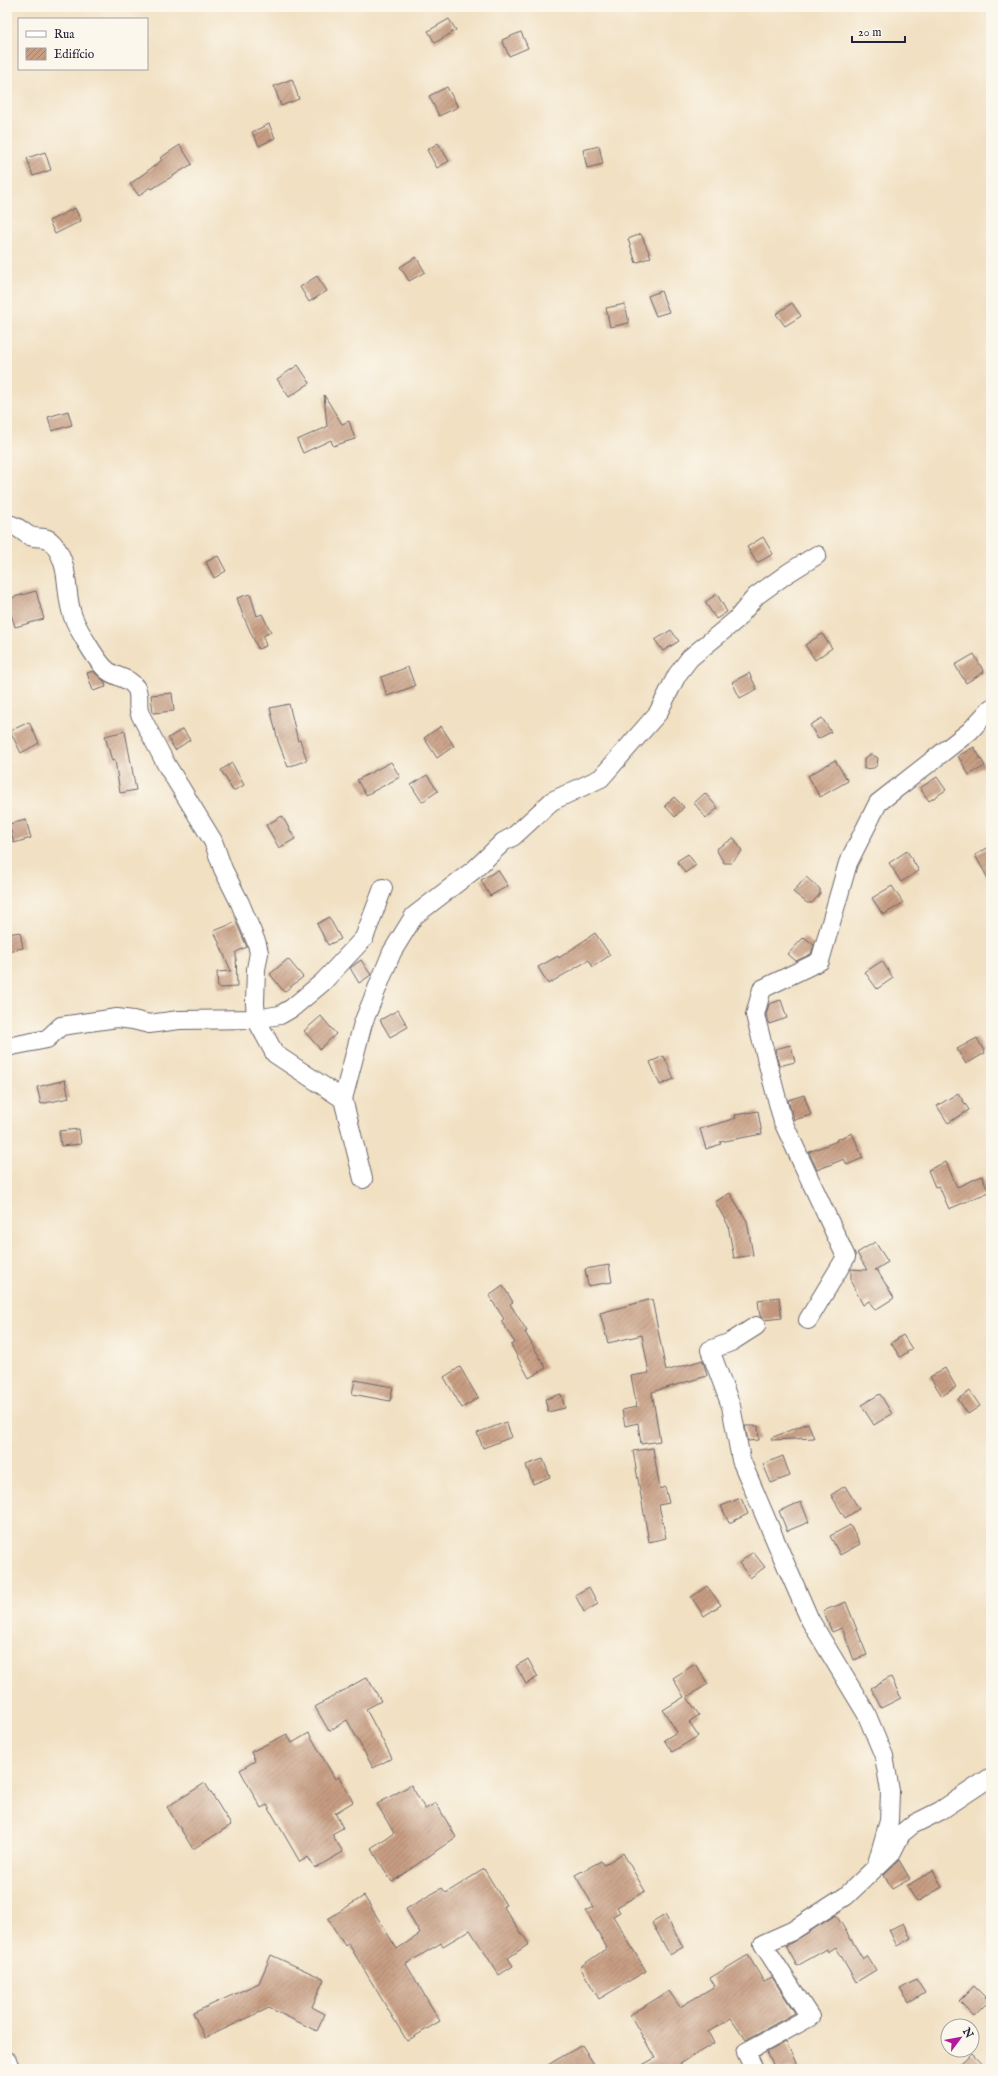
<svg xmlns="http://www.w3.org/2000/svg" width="998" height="2076" viewBox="0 0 998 2076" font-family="'IM FELL English',serif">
  <defs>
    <pattern id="building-hatch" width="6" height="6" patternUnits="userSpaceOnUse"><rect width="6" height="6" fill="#c79d82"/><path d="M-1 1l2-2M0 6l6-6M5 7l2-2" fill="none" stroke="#a1806c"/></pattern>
  </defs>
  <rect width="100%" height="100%" fill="#fbf7ec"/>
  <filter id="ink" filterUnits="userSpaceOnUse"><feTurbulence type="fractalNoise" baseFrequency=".025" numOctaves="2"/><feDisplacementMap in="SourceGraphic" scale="8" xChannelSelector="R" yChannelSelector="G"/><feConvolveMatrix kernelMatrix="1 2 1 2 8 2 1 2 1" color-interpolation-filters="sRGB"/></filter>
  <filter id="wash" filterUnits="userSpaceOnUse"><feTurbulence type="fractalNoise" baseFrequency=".012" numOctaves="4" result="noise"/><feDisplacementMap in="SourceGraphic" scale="16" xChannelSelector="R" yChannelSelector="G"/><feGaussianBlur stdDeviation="0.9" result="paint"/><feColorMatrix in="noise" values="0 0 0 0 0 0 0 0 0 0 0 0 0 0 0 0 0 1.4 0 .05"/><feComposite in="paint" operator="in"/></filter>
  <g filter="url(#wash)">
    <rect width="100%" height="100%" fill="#f1e0c2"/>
    <g id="blocks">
      <!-- building -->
      <g fill="url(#building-hatch)">
        <path d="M449,19L456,30L435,43L428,31Z"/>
        <path d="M521,32L528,48L509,56L502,40Z"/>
        <path d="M292,79L299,99L281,106L274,86Z"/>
        <path d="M447,87L458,107L439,116L429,96Z"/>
        <path d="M269,124L275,138L259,146L252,132Z"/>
        <path d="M438,143L449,161L437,168L427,150Z"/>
        <path d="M180,145L192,164L152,189L150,187L139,196L130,184L162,160L160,158Z"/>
        <path d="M599,146L603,164L587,168L583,150Z"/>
        <path d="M45,152L51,170L33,176L27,158Z"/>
        <path d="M75,208L81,221L55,234L49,221Z"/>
        <path d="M641,234L651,257L636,263L628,239Z"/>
        <path d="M416,257L425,272L409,281L400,267Z"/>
        <path d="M317,276L327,291L309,302L300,287Z"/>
        <path d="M661,291L669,312L656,316L648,296Z"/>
        <path d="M792,303L801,316L785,326L776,314Z"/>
        <path d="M625,304L629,323L610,327L606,308Z"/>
        <path d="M298,365L310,383L289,397L277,379Z"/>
        <path d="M324,395L342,424L349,421L355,439L333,446L331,440L303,453L297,440L327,427Z"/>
        <path d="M68,411L72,425L52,431L48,417Z"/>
        <path d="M763,537L773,554L757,563L747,547Z"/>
        <path d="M218,556L226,571L214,578L206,562Z"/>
        <path d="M36,591L44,619L15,627L7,599Z"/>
        <path d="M250,594L257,616L262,614L271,632L263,636L266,646L258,649L242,613L237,598Z"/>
        <path d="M717,594L727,612L716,619L705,602Z"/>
        <path d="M671,630L679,641L663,651L655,640Z"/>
        <path d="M822,634L832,648L815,660L805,645Z"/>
        <path d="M974,654L984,672L966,683L955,665Z"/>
        <path d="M408,667L415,686L387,696L381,677Z"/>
        <path d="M93,671L104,681L106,687L93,691L87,673Z"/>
        <path d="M749,673L757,689L740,698L732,682Z"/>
        <path d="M172,693L174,711L153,713L151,695Z"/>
        <path d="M289,704L298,741L300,740L307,760L288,767L278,741L270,708Z"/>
        <path d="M822,718L831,732L818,739L810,725Z"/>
        <path d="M29,722L39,743L21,753L10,731Z"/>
        <path d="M441,726L454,746L437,758L424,738Z"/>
        <path d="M183,729L190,740L175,750L168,738Z"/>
        <path d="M125,731L136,790L120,793L115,760L112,761L105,736Z"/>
        <path d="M974,747L985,766L969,775L958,756Z"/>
        <path d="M871,754L878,758L877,765L874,768L864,769V758Z"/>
        <path d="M835,760L848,781L820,797L808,776Z"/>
        <path d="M391,762L400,777L366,795L357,780Z"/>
        <path d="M232,763L244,785L233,791L221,770Z"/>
        <path d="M427,775L438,791L422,802L411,785Z"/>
        <path d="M937,777L946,790L929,801L920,788Z"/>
        <path d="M705,793L718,808L706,818L694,803Z"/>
        <path d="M674,797L684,807L675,817L665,806Z"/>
        <path d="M282,816L295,839L279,848L266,825Z"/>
        <path d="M26,820L31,838L14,843L9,824Z"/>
        <path d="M734,838L742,851L731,863H724L716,849Z"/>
        <path d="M991,846V884L975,855Z"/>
        <path d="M907,851L919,871L901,882L889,863Z"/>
        <path d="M688,854L696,865L685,873L677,861Z"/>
        <path d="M498,870L508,886L490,896L481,880Z"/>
        <path d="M806,877L820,889V894L812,903H807L793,892Z"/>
        <path d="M892,886L903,903L883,915L872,898Z"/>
        <path d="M329,917L341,939L328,945L317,924Z"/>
        <path d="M236,922L247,947L236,952L237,987L218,988L217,972L231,971L214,931Z"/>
        <path d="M20,932L23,948L7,951V934Z"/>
        <path d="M595,933L610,955L593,967L589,960L548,984L538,967L558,956L559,958Z"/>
        <path d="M804,937L814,945L811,954L796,961L788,954Z"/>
        <path d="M288,959L303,977L284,992L270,974Z"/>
        <path d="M361,960L371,975L359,983L350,968Z"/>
        <path d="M882,961L893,978L877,989L865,972Z"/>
        <path d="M781,1000L787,1018L769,1024L766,1015L769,1004Z"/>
        <path d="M398,1010L408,1027L390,1037L380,1020Z"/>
        <path d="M321,1016L336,1034L320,1049L304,1031Z"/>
        <path d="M977,1038L985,1053L966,1064L957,1049Z"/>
        <path d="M791,1045L795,1062L779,1066L775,1049Z"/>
        <path d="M664,1056L674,1079L660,1085L650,1062Z"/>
        <path d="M65,1080L69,1098L41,1104L37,1087Z"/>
        <path d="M958,1093L969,1110L948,1123L937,1106Z"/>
        <path d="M804,1095L811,1115L794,1120L788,1100Z"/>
        <path d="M758,1111L762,1134L720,1142L721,1144L706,1149L700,1129L736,1118L735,1115Z"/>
        <path d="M79,1129L81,1144L61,1146L59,1131Z"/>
        <path d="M852,1133L863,1158L847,1165L844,1159L817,1170L809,1152L837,1141L836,1140Z"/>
        <path d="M946,1162L957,1187L982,1176L989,1192L949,1209L939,1186L935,1187L928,1170Z"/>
        <path d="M730,1193L747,1221L753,1255L734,1258L728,1225L715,1202Z"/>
        <path d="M875,1242L888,1262L875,1270H877L894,1298L875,1310L869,1301L863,1305L851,1282V1269L867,1270L857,1253Z"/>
        <path d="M609,1265L612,1282L588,1286L585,1269Z"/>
        <path d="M503,1286L513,1302L510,1304L527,1331L525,1332L546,1368L529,1378L511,1345L515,1343L501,1321L504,1319L489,1296Z"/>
        <path d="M779,1297L782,1318L764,1320L760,1316L758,1300Z"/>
        <path d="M652,1299L666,1371L703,1360L707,1376L652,1392L660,1441L641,1444L638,1423L625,1426L622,1410L637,1407L631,1376L649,1373L642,1335L608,1343L600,1313Z"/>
        <path d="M903,1335L912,1349L900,1357L891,1343Z"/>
        <path d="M460,1367L478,1398L462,1408L444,1377Z"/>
        <path d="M945,1368L956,1387L942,1396L930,1377Z"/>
        <path d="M355,1380L393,1387L390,1401L352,1394Z"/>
        <path d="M970,1391L980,1406L968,1414L958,1399Z"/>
        <path d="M561,1394L565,1408L548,1412L545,1399Z"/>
        <path d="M880,1394L892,1414L874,1425L861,1405Z"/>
        <path d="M506,1422L512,1437L483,1448L477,1433Z"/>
        <path d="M808,1423L814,1438L772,1440L771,1438Z"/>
        <path d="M745,1426H758L759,1440L748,1441Z"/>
        <path d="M653,1448L660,1489L665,1487L669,1503L659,1505L666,1538L649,1542L633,1451Z"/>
        <path d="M783,1456L790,1476L771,1483L763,1464Z"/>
        <path d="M543,1459L550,1477L533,1484L526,1465Z"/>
        <path d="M845,1486L859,1509L845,1518L831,1495Z"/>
        <path d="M741,1498L748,1514L729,1523L721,1506Z"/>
        <path d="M801,1502L809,1522L787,1531L779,1511Z"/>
        <path d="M850,1525L860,1544L840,1555L830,1536Z"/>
        <path d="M753,1552L765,1567L750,1578L739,1563Z"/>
        <path d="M707,1586L721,1605L704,1616L691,1597Z"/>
        <path d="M589,1587L598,1604L584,1612L575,1595Z"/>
        <path d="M846,1602L867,1655L854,1660L842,1628L832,1632L823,1611Z"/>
        <path d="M528,1659L538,1677L526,1684L516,1666Z"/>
        <path d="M695,1664L708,1684L687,1697L699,1715L689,1722L698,1736L672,1752L664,1740L677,1732L663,1710L684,1697L673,1678Z"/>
        <path d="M367,1677L381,1701L366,1709L392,1758L373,1768L347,1720L329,1731L315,1707Z"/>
        <path d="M891,1677L901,1698L881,1708L871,1688Z"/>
        <path d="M309,1733L335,1779L339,1777L353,1802L335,1813L343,1828L332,1834L343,1852L315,1868L308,1857L300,1862L267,1805L261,1808L240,1770L255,1761L251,1752L287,1734L292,1743Z"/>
        <path d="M205,1783L231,1825L193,1849L167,1807Z"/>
        <path d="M411,1785L425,1809L436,1803L456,1837L392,1882L371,1848L394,1833L377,1804Z"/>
        <path d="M623,1853L645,1891L617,1907L620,1912L613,1916L646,1971L599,1999L580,1967L607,1948L586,1911L594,1907L575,1875L601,1861L604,1865Z"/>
        <path d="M899,1860L910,1879L892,1889L884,1874Z"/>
        <path d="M484,1869L506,1905L503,1906L529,1944L508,1958L513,1966L499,1975L470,1930L443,1946L441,1943L406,1964L440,2021L407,2041L348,1943L345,1946L328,1919L364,1896L397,1949L420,1934L406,1909L442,1888L446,1893Z"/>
        <path d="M933,1870L942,1887L917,1902L907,1886Z"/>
        <path d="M665,1915L683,1947L670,1955L652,1923Z"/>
        <path d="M836,1915L863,1959L867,1956L876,1970L856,1982L836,1947L828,1952L827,1949L797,1966L786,1946Z"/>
        <path d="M903,1923L911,1938L897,1946L889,1930Z"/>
        <path d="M271,1955L324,1979L312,2007L325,2014L317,2031L269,2008L205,2038L193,2013L259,1983Z"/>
        <path d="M748,1955L764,1982L772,1977L795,2013L746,2040L731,2018L708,2032L714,2043L672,2069H635L655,2058L630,2015L669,1991L680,2007L715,1986L710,1978Z"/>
        <path d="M916,1979L925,1993L909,2003L900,1988Z"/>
        <path d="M974,1986L989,2001L974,2016L959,2001Z"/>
        <path d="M786,2042L799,2069H775L767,2052Z"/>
        <path d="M582,2045L597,2069H541L563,2056Z"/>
        <path d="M972,2053L987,2069H954Z"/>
      </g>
    </g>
  </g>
  <g filter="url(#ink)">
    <use href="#blocks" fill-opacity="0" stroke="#6a646a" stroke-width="1"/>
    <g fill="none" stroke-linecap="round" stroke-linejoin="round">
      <defs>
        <g id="minor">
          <path d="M7,524C17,525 20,530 28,535C38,541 45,532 55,546C71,569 64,593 73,617C78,629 98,664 108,671C117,678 129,677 136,688C141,696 136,705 140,714L166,764L213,841L223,869L240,903L257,944L259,953L256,969L255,1003L256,1019L275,1054L343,1099L363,1179"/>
          <path d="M7,1047L47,1039L61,1026L117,1018L133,1020L149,1024L179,1020L256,1019L280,1015L292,1008L323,982L364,938L383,888"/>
          <path d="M343,1099L363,1023L392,952L414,916L475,869L503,842L514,836L552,801L601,778L658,713L677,675L690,658L736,620L756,596L788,573L817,555"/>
          <path d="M808,1320L846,1257L783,1122L755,1015L762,989L820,961L848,863L878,803L970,731L991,708"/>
          <path d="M756,1326L731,1342L710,1350L731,1406L741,1460L782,1556L810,1620L866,1713L884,1756L890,1791L889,1821L876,1867"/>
          <path d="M7,2061L11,2069"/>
          <path d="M754,2069L746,2052L810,2017L763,1944L792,1931L846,1896L892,1852L901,1834L912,1825L940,1811L991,1777"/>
        </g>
      </defs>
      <!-- minor casing -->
      <use href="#minor" stroke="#6a646a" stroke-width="20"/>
      <!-- minor -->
      <use href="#minor" stroke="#fff" stroke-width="18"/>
    </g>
  </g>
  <!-- margin -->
  <rect width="998" height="2076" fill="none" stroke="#fbf7ec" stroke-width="24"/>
  <!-- legend -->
  <rect x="18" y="18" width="130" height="52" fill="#fbf7ec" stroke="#a4a2a5"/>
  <rect x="26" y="31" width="20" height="6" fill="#ffffff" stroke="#a4a2a5"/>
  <text x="54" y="38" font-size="12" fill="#22223b">Rua</text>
  <rect x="26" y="48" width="20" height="12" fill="url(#building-hatch)" stroke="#a4a2a5"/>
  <text x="54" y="58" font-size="12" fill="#22223b">Edifício</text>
  <!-- north arrow -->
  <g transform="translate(960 2038) rotate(58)"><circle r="19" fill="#fbf7ec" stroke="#a4a2a5"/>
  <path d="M0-3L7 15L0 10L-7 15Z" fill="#b5179e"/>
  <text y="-6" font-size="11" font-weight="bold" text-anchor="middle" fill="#22223b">N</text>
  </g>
  <!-- scale -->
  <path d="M852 36v6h53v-6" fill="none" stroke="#22223b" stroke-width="2"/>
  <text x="858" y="36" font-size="12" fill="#22223b" stroke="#fbf7ec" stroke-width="3" paint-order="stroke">20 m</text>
</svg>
